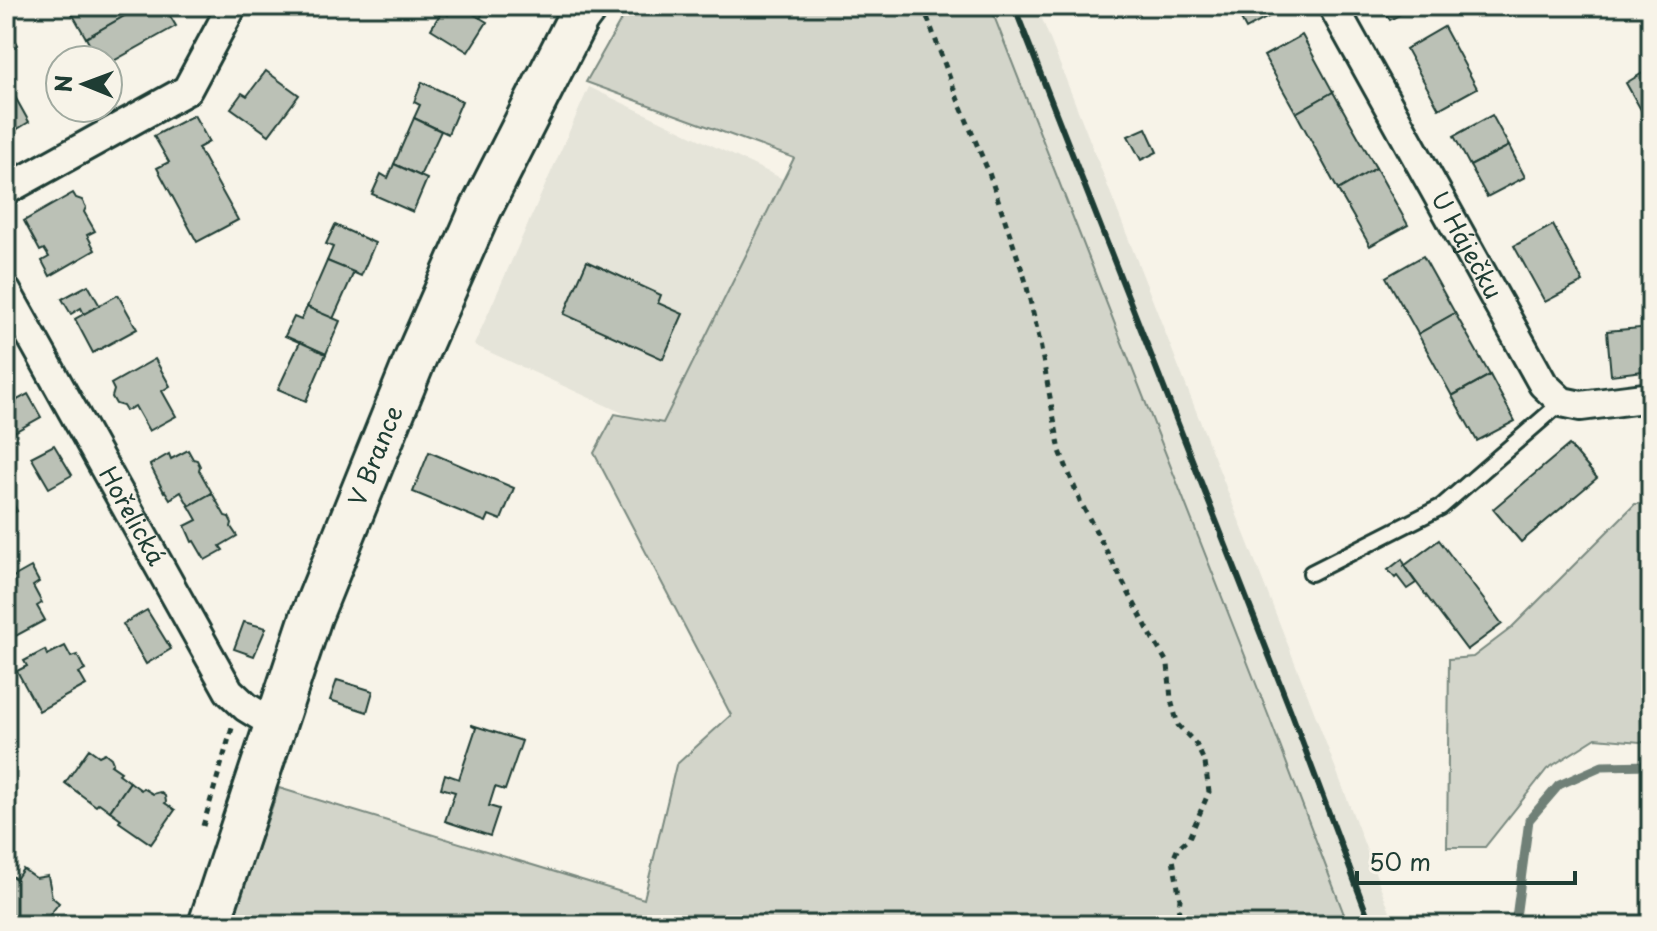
<svg xmlns="http://www.w3.org/2000/svg" width="1657" height="931" viewBox="0 0 1657 931" font-family="'Playpen Sans',sans-serif">
  <rect width="100%" height="100%" fill="#f7f3e8"/>
  <filter id="ink" filterUnits="userSpaceOnUse"><feTurbulence type="fractalNoise" baseFrequency=".0125" numOctaves="2"/><feDisplacementMap in="SourceGraphic" scale="16" xChannelSelector="R" yChannelSelector="G"/><feConvolveMatrix kernelMatrix="1 2 1 2 8 2 1 2 1" color-interpolation-filters="sRGB"/></filter>
  <g filter="url(#ink)">
    <!-- built -->
    <g fill="#e5e4d9">
      <path d="M990,6H1037L1310,701L1395,925H1348L1269,717Z"/>
      <path d="M589,87L783,179L673,436L474,345Z"/>
    </g>
    <!-- green -->
    <g fill="#d3d5ca" stroke="#79897f" stroke-width="2">
      <path d="M629,6H990L1269,717L1348,925H230L279,788L644,899L676,765L731,715L594,453L615,414L663,423L794,158L586,82Z"/>
      <path d="M1635,504H1651V743L1596,738L1547,769L1485,847H1447L1449,659L1473,657L1510,629Z"/>
    </g>
    <g fill="none" stroke-linecap="round" stroke-linejoin="round">
      <!-- stream -->
      <path stroke="#6f8077" stroke-width="9" d="M1515,925L1529,820L1559,785L1602,766L1651,765"/>
    </g>
    <!-- building -->
    <g fill="#bbc1b6" stroke="#1f3d34" stroke-width="2">
      <path d="M73,6H142L86,38L69,8Z"/>
      <path d="M142,6H164L176,26L108,64V60H98L86,38Z"/>
      <path d="M454,6H460L487,22L468,52L431,29L442,11L448,15Z"/>
      <path d="M460,6H488L480,18Z"/>
      <path d="M1234,6H1284L1285,8L1246,29Z"/>
      <path d="M1372,6H1415L1390,20L1384,10L1376,14Z"/>
      <path d="M6,23L18,45L6,52Z"/>
      <path d="M1444,27L1477,88L1439,109L1406,49Z"/>
      <path d="M1302,35L1333,92L1296,113L1264,56Z"/>
      <path d="M1651,68V123L1649,124L1626,83Z"/>
      <path d="M266,71L299,95L269,135L231,108L242,93L247,96Z"/>
      <path d="M422,82L462,101L448,134L414,118L420,105L414,102Z"/>
      <path d="M9,86L29,122L6,136V87Z"/>
      <path d="M1333,92L1376,168L1338,190L1296,113Z"/>
      <path d="M194,115L209,142L198,148L238,220L197,242L157,168L169,162L154,136Z"/>
      <path d="M1492,115L1509,146L1470,166L1454,136Z"/>
      <path d="M414,118L441,131L420,176L394,164Z"/>
      <path d="M1146,128L1157,152L1141,160L1128,136Z"/>
      <path d="M1509,146L1525,177L1487,197L1470,166Z"/>
      <path d="M394,164L427,179L413,212L372,194L381,174L388,178Z"/>
      <path d="M1376,168L1408,225L1370,246L1338,190Z"/>
      <path d="M73,193L76,198L82,200L86,207L84,212L95,231L87,235L95,250L50,276L42,261L49,257L44,249L40,251L24,221Z"/>
      <path d="M335,225L375,243L361,276L327,261L333,247L326,244Z"/>
      <path d="M1553,225L1583,282L1545,302L1514,246Z"/>
      <path d="M1423,256L1455,313L1418,334L1386,277Z"/>
      <path d="M327,261L354,272L333,319L307,307Z"/>
      <path d="M587,261L661,295L658,303L683,314L663,359L564,314Z"/>
      <path d="M88,285L100,306L84,314L81,308L71,314L62,299Z"/>
      <path d="M118,295L137,329L93,353L75,319Z"/>
      <path d="M307,307L340,321L326,354L285,336L294,317L301,320Z"/>
      <path d="M1455,313L1490,375L1452,396L1418,334Z"/>
      <path d="M1651,327V370L1611,375L1607,331Z"/>
      <path d="M300,342L326,354L306,401L278,389Z"/>
      <path d="M155,359L170,386L162,391L176,416L149,431L135,406L126,411L123,406L116,404L112,397L114,390L111,384Z"/>
      <path d="M1490,375L1515,421L1477,441L1452,396Z"/>
      <path d="M28,394L41,417L7,436L6,406Z"/>
      <path d="M54,445L72,475L49,488L31,457Z"/>
      <path d="M1569,445L1597,478L1521,542L1493,509Z"/>
      <path d="M188,450L193,459L197,460L200,466L199,470L212,493L189,506L181,492L170,499L165,491L164,492L150,465L169,454L171,459Z"/>
      <path d="M429,452L514,488L501,520L489,515L486,522L413,492Z"/>
      <path d="M6,491L17,511L6,517Z"/>
      <path d="M212,493L225,516L229,517L232,523L231,527L237,536L220,546L223,550L205,560L194,541L192,542L185,526L197,520L189,506Z"/>
      <path d="M1439,540L1502,624L1467,650L1404,566Z"/>
      <path d="M1402,559L1405,565L1404,566L1416,583L1407,589L1397,576L1395,578L1388,570Z"/>
      <path d="M31,567L39,582L33,586L42,603L37,606L45,620L12,638L6,628V581Z"/>
      <path d="M147,610L171,649L146,664L123,624Z"/>
      <path d="M244,622L266,628L254,656L234,649Z"/>
      <path d="M65,646L71,657L77,655L85,670L79,673L86,685L39,711L17,671L27,666L24,661L45,650L47,655Z"/>
      <path d="M337,680L373,691L367,712L330,700Z"/>
      <path d="M472,725L522,741L505,790L495,787L489,806L499,809L490,836L445,821L455,792L441,788L445,774L459,779L476,728L472,726Z"/>
      <path d="M89,749L99,756L105,753L111,758L113,763L111,765L121,772L119,774L130,782L110,811L99,803L96,806L65,783Z"/>
      <path d="M130,782L141,790L143,788L153,794L160,792L165,796L166,802L165,803L175,810L151,844L119,822L121,819L110,811Z"/>
      <path d="M23,869L36,878L48,876L52,897L59,903L42,925H6V872L16,879Z"/>
    </g>
    <g fill="none" stroke-linecap="round" stroke-linejoin="round">
      <defs>
        <path id="service" d="M1311,573L1441,507L1562,402"/>
        <g id="minor">
          <path id="s1" d="M1333,6L1543,384L1562,402L1581,406L1651,397"/>
          <path d="M6,190L187,90L232,6"/>
          <path id="s2" d="M6,291L229,691L246,707L275,725"/>
        </g>
        <g id="secondary">
          <path id="s3" d="M209,925L311,617L416,357L481,209L578,18L587,6"/>
        </g>
      </defs>
      <!-- service casing -->
      <use href="#service" stroke="#1f3d34" stroke-width="20"/>
      <!-- minor casing -->
      <use href="#minor" stroke="#1f3d34" stroke-width="34"/>
      <!-- secondary casing -->
      <use href="#secondary" stroke="#1f3d34" stroke-width="46"/>
      <!-- path -->
      <g stroke="#1f3d34" stroke-width="5" stroke-dasharray="6 6" stroke-linecap="butt">
        <path d="M923,6L958,100L989,173L1025,279L1039,338L1060,451L1080,501L1154,641L1168,664L1171,700L1178,725L1196,744L1205,763L1209,792L1189,838L1178,848L1173,859L1180,899L1177,925"/>
        <path d="M203,826L232,728"/>
      </g>
      <!-- service -->
      <use href="#service" stroke="#f7f3e8" stroke-width="14"/>
      <!-- minor -->
      <use href="#minor" stroke="#f7f3e8" stroke-width="28"/>
      <!-- secondary -->
      <use href="#secondary" stroke="#f7f3e8" stroke-width="40"/>
      <!-- rail -->
      <path stroke="#1f3d34" stroke-width="6" d="M1014,6L1290,709L1371,925"/>
    </g>
  </g>
  <g text-anchor="middle" stroke-width="7" stroke-linejoin="round" paint-order="stroke">
    <!-- street labels -->
    <g font-size="24" fill="#1f3d34" stroke="#f7f3e8">
      <text dy="8" stroke="none"><textPath href="#s1" startOffset="274">U Háječku</textPath></text>
      <text dy="8" stroke="none"><textPath href="#s3" startOffset="498">V Brance</textPath></text>
      <text dy="8" stroke="none"><textPath href="#s2" startOffset="258">Hořelická</textPath></text>
    </g>
  </g>
  <!-- margin -->
  <rect width="1657" height="931" fill="none" stroke="#f7f3e8" stroke-width="32"/>
  <rect x="16" y="16" width="1625" height="899" fill="none" stroke="#1f3d34" stroke-width="3" filter="url(#ink)"/>
  <!-- north arrow -->
  <g transform="translate(84 84) rotate(271)"><circle r="38" fill="#f7f3e8" stroke="#a1aaa0" stroke-width="2"/>
  <path d="M0-6L14 30L0 20L-14 30Z" fill="#1f3d34"/>
  <text y="-12" font-size="22" font-weight="bold" text-anchor="middle" fill="#1f3d34">N</text>
  </g>
  <!-- scale -->
  <path d="M1357 871v12h218v-12" fill="none" stroke="#1f3d34" stroke-width="4"/>
  <text x="1369" y="871" font-size="24" fill="#1f3d34" stroke="#f7f3e8" stroke-width="6" paint-order="stroke">50 m</text>
</svg>
